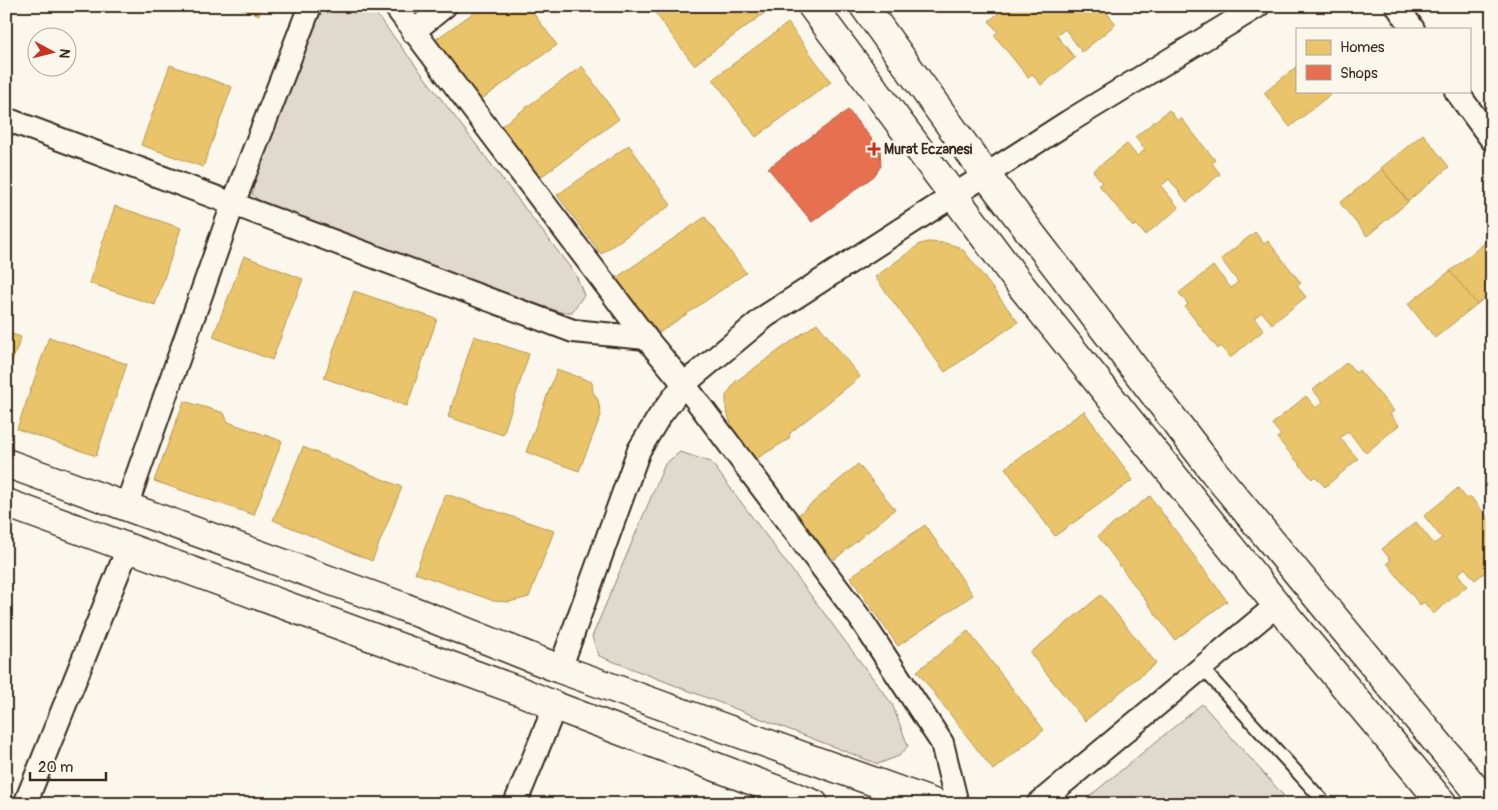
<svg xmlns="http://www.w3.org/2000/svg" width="1498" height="810" viewBox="0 0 1498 810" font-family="Pangolin,sans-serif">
  <rect width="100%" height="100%" fill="#fbf7ec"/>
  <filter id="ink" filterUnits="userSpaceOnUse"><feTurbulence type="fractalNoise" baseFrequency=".02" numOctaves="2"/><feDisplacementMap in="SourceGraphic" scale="10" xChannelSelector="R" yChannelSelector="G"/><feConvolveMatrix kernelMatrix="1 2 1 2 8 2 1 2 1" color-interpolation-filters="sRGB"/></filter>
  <g filter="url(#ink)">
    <!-- green -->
    <g fill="#dfd9ce" stroke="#8d8276">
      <path d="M370,6L576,275L584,295L572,312H560L268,209L252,194L256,177L323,7Z"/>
      <path d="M680,452L711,462L892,704L908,746L899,756L878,764L599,656L592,637L665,464Z"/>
      <path d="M1202,704L1291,804H1080Z"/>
    </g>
    <!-- homes -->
    <g fill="#e9c46a" stroke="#b59653">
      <path d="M234,6H263L259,15Z"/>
      <path d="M483,6H528L557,45L479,101L432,42Z"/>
      <path d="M658,6H774L694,65L653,10Z"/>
      <path d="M1007,6H1108L1111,10L1107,13L1116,24L1082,52L1065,29L1057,36L1075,58L1041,85L1032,74L1028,77L994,35L998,32L989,21Z"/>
      <path d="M788,23L831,82L756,137L713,79Z"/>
      <path d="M170,65L232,87L203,167L141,145Z"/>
      <path d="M582,66L619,119L538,179L500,127Z"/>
      <path d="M1297,66V91H1331L1332,93L1290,127L1264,93Z"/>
      <path d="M1169,110L1178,121L1181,118L1215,160L1212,163L1220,174L1187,202L1169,179L1161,186L1179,208L1145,235L1136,224L1133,227L1099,185L1102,182L1093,171L1127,144L1137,156L1145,150L1135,137Z"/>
      <path d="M1423,134L1449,167L1408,201L1381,168Z"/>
      <path d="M629,145L671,205L601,254L557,195Z"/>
      <path d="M1382,169L1408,202L1367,236L1340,203Z"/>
      <path d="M115,206L181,228L155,305L89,283Z"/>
      <path d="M705,217L746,273L659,333L616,278Z"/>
      <path d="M1255,232L1264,244L1268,241L1301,283L1297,286L1306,297L1272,324L1262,312L1254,318L1264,330L1230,358L1221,346L1218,349L1185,307L1188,304L1179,293L1213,266L1231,288L1238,282L1221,259Z"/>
      <path d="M1491,238L1492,292L1476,305L1449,272Z"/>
      <path d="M928,242L945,243L959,247L965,252L1018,322L945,372L875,277L920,244Z"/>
      <path d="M244,256L303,279L272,360L213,337Z"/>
      <path d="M1450,271L1477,304L1435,338L1408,304Z"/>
      <path d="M354,291L437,319L407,406L324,378Z"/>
      <path d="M817,323L860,377L790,433L789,439L756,459L734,433L726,409V396L735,382Z"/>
      <path d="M6,332L21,337L6,379Z"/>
      <path d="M474,336L529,354L503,435L448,417Z"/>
      <path d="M49,337L127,364L96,456L17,429Z"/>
      <path d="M1347,362L1356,373L1359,370L1394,411L1390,414L1399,425L1366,453L1348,431L1340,438L1358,459L1325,487L1315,476L1312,479L1277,438L1281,435L1272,424L1306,396L1316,408L1323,402L1313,390Z"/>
      <path d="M557,369L592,382L593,392L598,400L601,415L579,471L526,452Z"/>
      <path d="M184,401L224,413L228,422L282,441L254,515L154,481Z"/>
      <path d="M1084,411L1133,480L1055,536L1005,468Z"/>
      <path d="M303,447L402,487L372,561L273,520Z"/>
      <path d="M858,464L895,509L834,560L797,516Z"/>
      <path d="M1458,488L1467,499L1471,497L1492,523V567L1475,580L1465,568L1458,574L1467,586L1433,614L1424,602L1420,605L1387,563L1391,560L1382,549L1416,522L1434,544L1442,538L1424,516Z"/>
      <path d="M446,494L554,531L529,597L509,602L494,601L415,573Z"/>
      <path d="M1150,496L1227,601L1175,640L1098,536Z"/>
      <path d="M925,525L973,595L898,646L850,577Z"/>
      <path d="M1101,595L1156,663L1085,721L1030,653Z"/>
      <path d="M968,631L1044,730L993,770L917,671Z"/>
    </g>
    <!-- shops -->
    <path fill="#e76f51" stroke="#b35a42" d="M848,110L880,149L881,166L874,176L812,222L768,168Z"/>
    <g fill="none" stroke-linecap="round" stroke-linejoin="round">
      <defs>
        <path id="service" d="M1202,668L1326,804"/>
        <g id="minor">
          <path d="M395,6L646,338L684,384L860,618L942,743L957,804"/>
          <path d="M1397,6L1413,29"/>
          <path d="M413,32L445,6"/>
          <path d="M1456,91L1492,140"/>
          <path d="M6,119L573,331L646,338"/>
          <path d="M126,507L233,204L310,6"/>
          <path d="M560,669L639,450L659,417L684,384L766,316L1068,122L1258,6"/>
          <path d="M25,804L128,548"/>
          <path d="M515,804L555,706"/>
          <path d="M1038,804L1277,605"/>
        </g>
        <g id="tertiary">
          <path d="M812,6L1022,287L1277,605L1443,804"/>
          <path d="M864,6L986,175L1214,472L1488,804"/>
        </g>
        <g id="secondary">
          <path d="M6,463L401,606L560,669L936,804"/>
          <path d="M6,503L522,692L555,706L814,804"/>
        </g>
      </defs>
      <!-- service casing -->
      <use href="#service" stroke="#3b2a1e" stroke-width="15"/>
      <!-- minor casing -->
      <use href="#minor" stroke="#3b2a1e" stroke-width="26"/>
      <!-- tertiary casing -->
      <use href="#tertiary" stroke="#3b2a1e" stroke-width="31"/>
      <!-- secondary casing -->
      <use href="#secondary" stroke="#3b2a1e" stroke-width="31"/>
      <!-- service -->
      <use href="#service" stroke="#fbf7ec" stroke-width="11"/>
      <!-- minor -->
      <use href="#minor" stroke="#fbf7ec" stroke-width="22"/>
      <!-- tertiary -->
      <use href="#tertiary" stroke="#fbf7ec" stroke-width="28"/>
      <!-- secondary -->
      <use href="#secondary" stroke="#fbf7ec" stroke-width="28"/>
    </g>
  </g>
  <!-- markers -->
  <path fill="#c8321e" stroke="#fbf7ec" stroke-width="2" d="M871.5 141.5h5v5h5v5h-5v5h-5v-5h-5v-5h5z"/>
  <g text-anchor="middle" stroke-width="5" stroke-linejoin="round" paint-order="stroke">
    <!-- poi labels -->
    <g font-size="14" font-weight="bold" fill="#3b2a1e" stroke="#fbf7ec" text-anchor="start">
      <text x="884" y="154">Murat Eczanesi</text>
    </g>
  </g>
  <!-- margin -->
  <rect width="1498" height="810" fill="none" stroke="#fbf7ec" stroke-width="25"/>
  <rect x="12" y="12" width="1473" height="785" fill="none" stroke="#3b2a1e" stroke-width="2" filter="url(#ink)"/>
  <!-- legend -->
  <rect x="1296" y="28" width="175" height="65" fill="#fbf7ec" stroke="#aea59a"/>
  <rect x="1306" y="40" width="25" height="15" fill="#e9c46a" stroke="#aea59a"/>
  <text x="1340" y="52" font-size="15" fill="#3b2a1e">Homes</text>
  <rect x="1306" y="65" width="25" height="15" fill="#e76f51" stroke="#aea59a"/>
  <text x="1340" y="78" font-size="15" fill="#3b2a1e">Shops</text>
  <!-- north arrow -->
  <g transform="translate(52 52) rotate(97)"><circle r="24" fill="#fbf7ec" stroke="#aea59a"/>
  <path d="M0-4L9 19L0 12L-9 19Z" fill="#c8321e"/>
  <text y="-8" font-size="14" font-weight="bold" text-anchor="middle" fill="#3b2a1e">N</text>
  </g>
  <!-- scale -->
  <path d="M30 772v8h76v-8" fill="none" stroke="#3b2a1e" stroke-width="2.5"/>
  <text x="38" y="772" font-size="15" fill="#3b2a1e" stroke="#fbf7ec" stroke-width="4" paint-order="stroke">20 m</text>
</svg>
